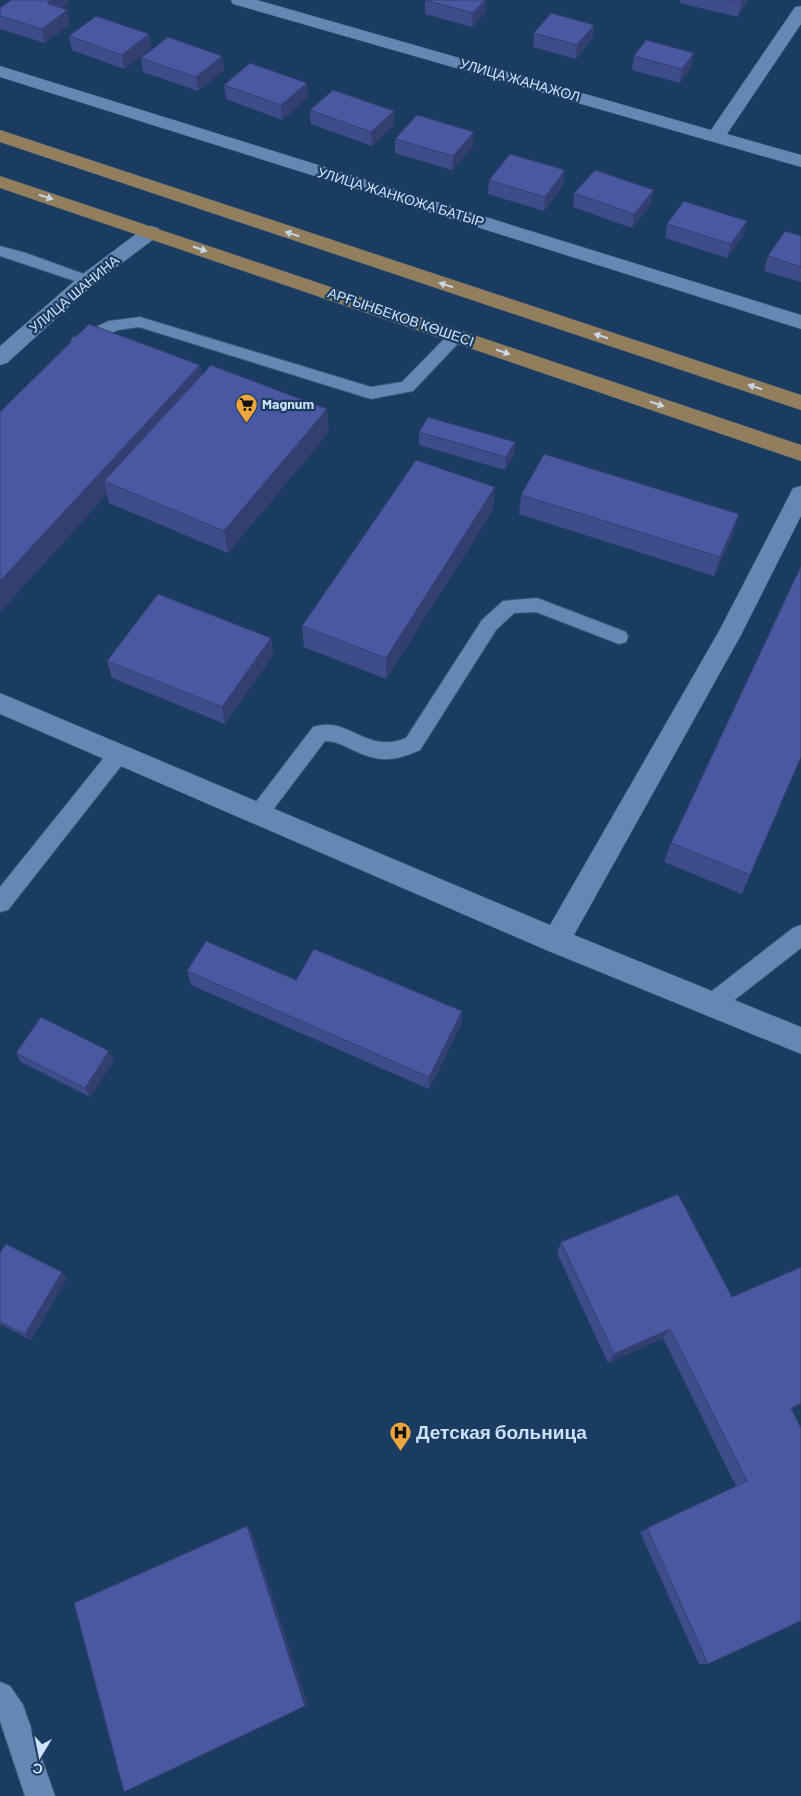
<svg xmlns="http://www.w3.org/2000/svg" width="801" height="1796" viewBox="0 0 801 1796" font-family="Barlow,sans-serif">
  <rect width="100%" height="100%" fill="#1a3c61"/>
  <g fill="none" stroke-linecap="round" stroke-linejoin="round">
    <defs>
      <g id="service">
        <path d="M0,246L26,253L92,277L95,280L92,283L87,285L0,256Z"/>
        <path d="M140,317L371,387L402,382L451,332L457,331L463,332L465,336L413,391L371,399L139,327L118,330L79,347L73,346L71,342L73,338L109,321Z"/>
        <path d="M537,598L626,632L628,637L626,642L619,644L536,612L514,613L496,630L420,750C395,761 381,763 355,751C345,746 336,741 325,741L266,819L259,822L252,819L249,813L252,807L313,727C349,715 366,755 406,738L482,620L503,601Z"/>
        <path d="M118,747L125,749L128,755L125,761L8,910L0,912V887L111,749Z"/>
        <path d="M801,925V948L719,1012L711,1015L703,1012L700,1005L703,998L793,928Z"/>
        <path d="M0,1682L10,1686L23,1705L55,1796H25L0,1721Z"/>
      </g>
      <g id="minor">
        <path d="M231,0H257L711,130L795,7L801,6V24L727,134L801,155V167L233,4Z"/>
        <path d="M0,66L801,315V329L0,77Z"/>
        <path d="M151,226L158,228L161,232L158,236L94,284L7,363L0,365V346L80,276L144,228Z"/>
        <path d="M801,486V516L741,635L574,935L801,1027V1054L546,950L0,714V693L550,925L719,631L790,494L793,488Z"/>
      </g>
      <g id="primary">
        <path d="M0,130L801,395V410L0,142Z"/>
        <path d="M0,176L801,445V461L0,188Z"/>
      </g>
    </defs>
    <!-- service casing -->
    <use href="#service" stroke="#395777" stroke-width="2"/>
    <!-- minor casing -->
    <use href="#minor" stroke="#395777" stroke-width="1"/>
    <!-- primary casing -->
    <use href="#primary" stroke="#395777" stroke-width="1"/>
    <!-- service -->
    <use href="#service" fill="#6488b3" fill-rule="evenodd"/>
    <!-- minor -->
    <use href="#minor" fill="#6488b3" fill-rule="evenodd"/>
    <!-- primary -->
    <use href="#primary" fill="#927e5d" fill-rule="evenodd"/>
  </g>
  <!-- wall -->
  <g fill="#3f4c8a">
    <path d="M11,0H67L68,3L62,8L70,24L45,43L0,29V8Z"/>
    <path d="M425,0H486V12L472,27L425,14Z"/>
    <path d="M680,0H748L738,17L680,3Z"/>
    <path d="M594,25L592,39L576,59L533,47L534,33Z"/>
    <path d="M149,34L151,48L124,69L72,50L69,36Z"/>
    <path d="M694,53L691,67L680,83L632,70L634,56Z"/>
    <path d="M222,56L224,70L198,91L143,72L141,58Z"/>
    <path d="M224,85L308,97L282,120L226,99Z"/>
    <path d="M310,110L394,111V125L372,146L311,124Z"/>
    <path d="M395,139L473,146L452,170L395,153Z"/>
    <path d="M489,180L564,184L544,211L488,194Z"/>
    <path d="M574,193L651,204L632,228L573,207Z"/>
    <path d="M747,221L743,236L727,258L665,238L667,224Z"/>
    <path d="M801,236V282L764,271L768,256Z"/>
    <path d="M202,375L329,432L228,553L109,503L107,494L0,612V412Z"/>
    <path d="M419,432L514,455L505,470L419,445Z"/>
    <path d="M495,487L493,510L386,679L304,647L302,626Z"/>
    <path d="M521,495L734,532L714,576L519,514Z"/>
    <path d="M271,638L273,655L225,724L112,678L107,661Z"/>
    <path d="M671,843L750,875L742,894L664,862Z"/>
    <path d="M187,971L296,980L462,1011L461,1024L429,1089L191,985Z"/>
    <path d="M16,1053L114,1060L90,1097L21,1062Z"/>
    <path d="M561,1242L732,1297L801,1267V1405L792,1409L708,1664H699L640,1532L736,1486L663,1338L608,1363L557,1253Z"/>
    <path d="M0,1253L67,1278L31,1340L0,1324Z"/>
  </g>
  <!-- shaded-wall -->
  <g fill="#333e71">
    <path d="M51,0H67L68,3L50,17L47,3Z"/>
    <path d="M485,0H486V12L472,27L473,13Z"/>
    <path d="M742,0H748L738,17L741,3Z"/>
    <path d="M67,10L70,24L45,43L42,29Z"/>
    <path d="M594,25L592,39L576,59L577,45Z"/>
    <path d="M149,34L151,48L124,69L122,55Z"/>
    <path d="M694,53L691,67L680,83L682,69Z"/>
    <path d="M222,56L224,70L198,91L196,77Z"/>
    <path d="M307,83L308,97L282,120L281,105Z"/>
    <path d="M394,111V125L372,146L371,132Z"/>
    <path d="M474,132L473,146L452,170L453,156Z"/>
    <path d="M565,170L564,184L544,211L545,197Z"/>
    <path d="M654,190L651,204L632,228L634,214Z"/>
    <path d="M747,221L743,236L727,258L731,244Z"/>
    <path d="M200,365L204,388L104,481L107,494L0,612V581Z"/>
    <path d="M327,409L329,432L228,553L224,531Z"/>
    <path d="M515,442L514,455L505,470L506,457Z"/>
    <path d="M495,487L493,510L386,679V658Z"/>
    <path d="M739,514L734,532L714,576L720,557Z"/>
    <path d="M271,638L273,655L225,724L222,707Z"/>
    <path d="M462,1011L461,1024L429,1089V1077Z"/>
    <path d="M109,1051L114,1060L90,1097L85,1088Z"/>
    <path d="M62,1272L67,1278L31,1340L25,1334Z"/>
    <path d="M670,1329L663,1338L608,1363L614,1354Z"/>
    <path d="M801,1403V1405L780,1415L791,1408Z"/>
    <path d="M247,1526L251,1530L308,1705L124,1792Z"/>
  </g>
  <!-- building -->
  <g fill="#4958a1" stroke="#333e71">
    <path d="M11,0H51L47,3L67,10L42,29L0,16V8Z"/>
    <path d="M425,0H485L473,13Z"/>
    <path d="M730,0H742L741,3Z"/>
    <path d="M551,13L594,25L577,45L534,33Z"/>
    <path d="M96,16L149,34L122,55L69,36Z"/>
    <path d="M168,37L222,56L196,77L141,58Z"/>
    <path d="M646,40L694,53L682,69L634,56Z"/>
    <path d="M250,63L307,83L281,105L224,85Z"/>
    <path d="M333,90L394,111L371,132L310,110Z"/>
    <path d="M417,115L474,132L453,156L395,139Z"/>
    <path d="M510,154L565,170L545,197L489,180Z"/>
    <path d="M595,170L654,190L634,214L574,193Z"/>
    <path d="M684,201L747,221L731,244L667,224Z"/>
    <path d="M785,231L801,236V267L768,256Z"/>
    <path d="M89,324L200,365L0,581V412Z"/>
    <path d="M211,365L327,409L224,531L104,481Z"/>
    <path d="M428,417L515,442L506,457L419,432Z"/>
    <path d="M544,454L739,514L720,557L521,495Z"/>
    <path d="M416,460L495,487L386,658L302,626Z"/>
    <path d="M801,566V757L750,875L671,843Z"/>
    <path d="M158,594L271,638L222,707L107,661Z"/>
    <path d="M206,941L296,980L314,949L462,1011L429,1077L187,971Z"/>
    <path d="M41,1017L109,1051L85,1088L16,1053Z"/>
    <path d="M678,1194L732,1297L801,1267V1403L791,1408L801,1428V1621L708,1664L647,1528L747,1481L670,1329L614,1354L561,1242Z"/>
    <path d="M6,1244L62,1272L25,1334L0,1322V1253Z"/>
    <path d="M247,1526L305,1706L124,1792L74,1603Z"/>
  </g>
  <!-- one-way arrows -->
  <defs><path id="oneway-solid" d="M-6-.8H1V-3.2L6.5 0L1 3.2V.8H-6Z" transform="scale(1.25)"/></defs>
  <g fill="#c7d7e8">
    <use href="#oneway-solid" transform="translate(46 197) rotate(18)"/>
    <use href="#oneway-solid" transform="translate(292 234) rotate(-162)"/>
    <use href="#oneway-solid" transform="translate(200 249) rotate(19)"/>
    <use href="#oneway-solid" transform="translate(446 285) rotate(-162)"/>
    <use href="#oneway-solid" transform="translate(601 336) rotate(-162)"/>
    <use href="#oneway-solid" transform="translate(503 352) rotate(19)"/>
    <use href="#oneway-solid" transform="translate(755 387) rotate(-162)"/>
    <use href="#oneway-solid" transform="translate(657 404) rotate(19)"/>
  </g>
  <!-- icons -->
  <defs>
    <symbol id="supermarket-pin" viewBox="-11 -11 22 30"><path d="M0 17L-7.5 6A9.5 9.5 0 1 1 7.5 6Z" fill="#efa73d" stroke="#1a3c61"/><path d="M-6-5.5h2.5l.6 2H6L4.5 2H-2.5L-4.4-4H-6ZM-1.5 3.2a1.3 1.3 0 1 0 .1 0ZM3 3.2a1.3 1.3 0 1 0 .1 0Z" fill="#111"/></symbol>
    <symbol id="hospital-pin" viewBox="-11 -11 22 30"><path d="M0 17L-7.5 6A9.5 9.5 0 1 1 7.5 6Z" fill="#efa73d" stroke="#1a3c61"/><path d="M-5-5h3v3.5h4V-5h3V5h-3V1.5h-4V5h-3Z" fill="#111"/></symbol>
  </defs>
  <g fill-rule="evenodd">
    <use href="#supermarket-pin" x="234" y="392" width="25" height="34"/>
    <use href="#hospital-pin" x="388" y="1420" width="25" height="34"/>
  </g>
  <g text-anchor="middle" stroke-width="4.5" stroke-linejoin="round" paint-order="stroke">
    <!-- far-street labels -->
    <g font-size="14" fill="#cde1f8" stroke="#1a3c61">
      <text transform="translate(520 80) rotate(16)" y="5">УЛИЦА ЖАНАЖОЛ</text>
      <text transform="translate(401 197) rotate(17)" y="5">УЛИЦА ЖАНКОЖА БАТЫР</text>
      <text transform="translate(74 294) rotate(-40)" y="5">УЛИЦА ШАНИНА</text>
      <text transform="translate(401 317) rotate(19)" y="5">АРҒЫНБЕКОВ КӨШЕСІ</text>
    </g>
    <!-- far-poi labels -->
    <g font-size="14" font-weight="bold" fill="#cde1f8" stroke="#1a3c61" text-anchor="start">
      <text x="262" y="409">Magnum</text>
    </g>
    <!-- near-poi labels -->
    <g font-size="19" font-weight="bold" fill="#cde1f8" stroke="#1a3c61" text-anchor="start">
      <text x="416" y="1439">Детская больница</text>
    </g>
  </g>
  <!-- north arrow -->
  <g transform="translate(40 1756) rotate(190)" stroke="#1a3c61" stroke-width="4" paint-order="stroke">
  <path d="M0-4L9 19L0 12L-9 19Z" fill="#cde1f8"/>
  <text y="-8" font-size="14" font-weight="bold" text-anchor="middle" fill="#cde1f8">С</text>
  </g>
</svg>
